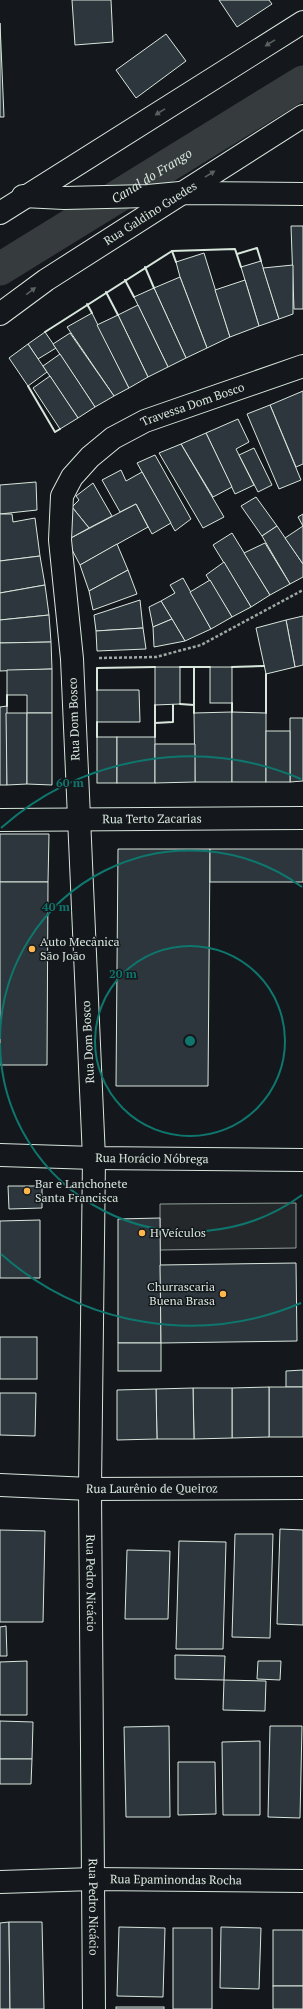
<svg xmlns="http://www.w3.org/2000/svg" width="303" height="2009" viewBox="0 0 303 2009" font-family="'PT Serif',serif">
  <rect width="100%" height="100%" fill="#14181c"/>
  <!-- parking -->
  <path fill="#24282b" stroke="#939e99" d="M296,1203V1248L160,1250V1204Z"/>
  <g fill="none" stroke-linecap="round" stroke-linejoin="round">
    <!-- canal -->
    <path stroke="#363b3e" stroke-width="33" id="s1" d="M0,269L303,82"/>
  </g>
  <!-- building -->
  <g fill="#2c363c" stroke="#d8e6dc">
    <path d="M72,0H111L113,42L75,45Z"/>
    <path d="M219,0H269L272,4L237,27Z"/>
    <path d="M0,23L4,117H0Z"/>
    <path d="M166,34L186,61L136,98L116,70Z"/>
    <path d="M291,226H303V309H294Z"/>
    <path d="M204,253L230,337L207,348L180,277L176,262Z"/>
    <path d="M261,261L279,319L259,326L241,267Z"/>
    <path d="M293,265V314L279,319L263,268Z"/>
    <path d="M180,277L207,348L186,358L154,288Z"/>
    <path d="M245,280L259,326L230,337L215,290Z"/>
    <path d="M154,288L186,358L168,367L134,297Z"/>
    <path d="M138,305L168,367L148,377L118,315Z"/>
    <path d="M92,313L129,388L114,396L67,327Z"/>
    <path d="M118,315L148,377L129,388L97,325Z"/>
    <path d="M45,332L56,348L38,359L28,344Z"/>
    <path d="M70,333L114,396L95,407L53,344Z"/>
    <path d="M28,344L47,372L28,386L9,358Z"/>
    <path d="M60,354L95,407L78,418L43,366Z"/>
    <path d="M50,376L78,418L60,429L33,388Z"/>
    <path d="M303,391V464L296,467L270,405Z"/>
    <path d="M270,405L301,480L279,489L247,414Z"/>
    <path d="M238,419L249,442L236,449L254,485L235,494L206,433Z"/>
    <path d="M206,433L232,487L213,497L181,444Z"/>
    <path d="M181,444L224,517L203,528L159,453Z"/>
    <path d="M254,448L272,485L258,492L239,455Z"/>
    <path d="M155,455L191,519L175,531L137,463Z"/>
    <path d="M121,470L126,481L142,472L171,523L152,534L136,504L120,512L102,480Z"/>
    <path d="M36,482L37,510L0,514V485Z"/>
    <path d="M93,483L112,516L89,528L72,507L79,500L76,496Z"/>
    <path d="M256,497L277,526L262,536L241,506Z"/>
    <path d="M136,504L148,527L80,565L67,540Z"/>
    <path d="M72,507L89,528L67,540Z"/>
    <path d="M0,514H12L13,522L35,518L40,556L0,561Z"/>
    <path d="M303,514V526L298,517Z"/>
    <path d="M277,526L303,564V577L290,584L262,536Z"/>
    <path d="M303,526V564L285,538Z"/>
    <path d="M232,533L270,595L251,607L213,545Z"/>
    <path d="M265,543L290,584L270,595L244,553Z"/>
    <path d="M117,544L128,570L89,591L80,565Z"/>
    <path d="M40,556L45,585L0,593V561Z"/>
    <path d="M224,562L251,607L232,617L206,575Z"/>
    <path d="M128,570L137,594L93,610L89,591Z"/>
    <path d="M183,578L211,629L185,641L161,601L175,593L170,585Z"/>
    <path d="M210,580L232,617L211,629L190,592Z"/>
    <path d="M45,585L49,615L0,620V593Z"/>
    <path d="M140,600L143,628L96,631L94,615Z"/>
    <path d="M161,601L172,619L153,627L149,607Z"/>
    <path d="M49,615L51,642L0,643V620Z"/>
    <path d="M303,616V665L295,667L286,620Z"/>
    <path d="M172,619L185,641L154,647L153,627Z"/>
    <path d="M286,620L295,667L266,674L256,628Z"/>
    <path d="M143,628L146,649L97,651L96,631Z"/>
    <path d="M51,642L52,669L0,671V643Z"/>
    <path d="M155,667H180V704L155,705Z"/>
    <rect x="210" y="667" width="22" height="36"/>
    <path d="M52,669V713H27V695H7V670Z"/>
    <path d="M97,690H139L140,722H97Z"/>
    <path d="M7,706V785H0V707Z"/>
    <path d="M232,712V782H195L194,713Z"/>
    <path d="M232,712L266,713V782H232Z"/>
    <path d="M6,713H27V784L7,785Z"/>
    <path d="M27,713H52V785L27,784Z"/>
    <path d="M290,718H303V781L290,782Z"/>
    <rect x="266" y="731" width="24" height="51"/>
    <rect x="97" y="737" width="20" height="46"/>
    <rect x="117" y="737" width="38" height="46"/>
    <path d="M155,744H195V782L155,783Z"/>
    <path d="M0,834H49L48,882H0Z"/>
    <path d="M118,849H210L208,1086H116Z"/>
    <rect x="210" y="849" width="93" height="33"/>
    <path d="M0,882H48L47,1065H0Z"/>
    <path d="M8,1186H42V1208L9,1209Z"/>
    <path d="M160,1218L161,1343H118V1219Z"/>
    <path d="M40,1220V1278H0V1221Z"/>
    <path d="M296,1263L297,1341L161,1343L160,1265Z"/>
    <rect x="0" y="1337" width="37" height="42"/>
    <rect x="118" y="1343" width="43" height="28"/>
    <path d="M303,1370V1387H286V1371Z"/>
    <rect x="269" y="1387" width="34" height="50"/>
    <path d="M269,1387V1437L232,1438V1388Z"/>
    <path d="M193,1388H232V1438L194,1439Z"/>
    <path d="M193,1388L194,1439H157L156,1389Z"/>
    <path d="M156,1389L157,1439L117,1440V1390Z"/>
    <path d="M0,1393H36L35,1436L0,1435Z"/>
    <path d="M280,1529L303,1530V1625L277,1624Z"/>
    <path d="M0,1530L45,1531L43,1622H0Z"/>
    <path d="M235,1534H273L270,1638L232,1637Z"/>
    <path d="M179,1541L226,1542L223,1649H176Z"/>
    <path d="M127,1550L170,1551L168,1619H125Z"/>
    <path d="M6,1626L7,1656H0V1627Z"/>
    <path d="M175,1655L225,1656L224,1680L175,1679Z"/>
    <path d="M27,1661V1715H0V1662Z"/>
    <path d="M258,1661H281L280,1680L257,1679Z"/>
    <path d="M224,1680L266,1681L265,1711L223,1710Z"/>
    <path d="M0,1721L33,1722L32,1759H0Z"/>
    <path d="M169,1726L170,1817H126L124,1727Z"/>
    <path d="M270,1726H302L300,1818L268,1817Z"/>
    <path d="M260,1741V1815H223L222,1742Z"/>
    <path d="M0,1759H32L31,1784H0Z"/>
    <path d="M178,1762H215L216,1814L178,1815Z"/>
    <path d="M9,1922L10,2009H0V1923Z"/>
    <path d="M9,1922H42L44,2009H10Z"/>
    <path d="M119,1927L165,1928L163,1997L117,1996Z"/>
    <path d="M221,1927L261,1928L259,1989L220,1988Z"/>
    <rect x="173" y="1928" width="39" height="81"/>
    <rect x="273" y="1930" width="30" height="56"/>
    <rect x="273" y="1986" width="30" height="23"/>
    <rect x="116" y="2007" width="48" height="2"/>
  </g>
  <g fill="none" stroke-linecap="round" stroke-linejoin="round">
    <defs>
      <g id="street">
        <path d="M23,196L64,198L148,196L180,193L303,194"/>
        <path d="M0,213L303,22"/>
        <path id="s2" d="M0,314L46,280L303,116"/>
        <path id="s3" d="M0,820L303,818"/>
        <path id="s4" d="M94,1158L72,659L60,540L62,496L72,477L90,457L113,438L145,421L303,366"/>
        <path id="s5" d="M0,1485L90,1489L303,1488"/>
        <path id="s6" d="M0,1882L93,1879L303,1881"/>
      </g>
      <g id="secondary">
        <path id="s7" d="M94,1158L90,1489L94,2009"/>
      </g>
      <g id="primary">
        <path id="s8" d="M0,1155L94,1158L303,1160"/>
      </g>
    </defs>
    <!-- street casing -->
    <use href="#street" stroke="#d8e6dc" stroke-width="24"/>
    <!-- secondary casing -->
    <use href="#secondary" stroke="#d8e6dc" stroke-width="24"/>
    <!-- primary casing -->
    <use href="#primary" stroke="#d8e6dc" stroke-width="24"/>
    <!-- path -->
    <path stroke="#9da8a2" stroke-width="2.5" stroke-dasharray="3 2" stroke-linecap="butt" d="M99,658L156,657L201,645L303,590"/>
    <!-- street -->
    <use href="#street" stroke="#14181c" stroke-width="22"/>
    <!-- secondary -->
    <use href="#secondary" stroke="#14181c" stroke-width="22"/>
    <!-- primary -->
    <use href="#primary" stroke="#14181c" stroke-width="22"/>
    <!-- wall -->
    <g stroke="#d8e6dc" stroke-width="2">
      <path d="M172,251L176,262"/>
      <path d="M237,254L257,248L261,261"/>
      <path d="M145,267L154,288"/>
      <path d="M125,280L134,297"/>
      <path d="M106,292L118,315"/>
      <path d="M87,304L92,313"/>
      <path d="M45,332L172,251L235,249L241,267"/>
      <path d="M28,386L55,432L60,429"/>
      <path d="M180,667H210"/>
      <path d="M232,667L264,666"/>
      <path d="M266,674V713"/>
      <path d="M97,690V668L155,667"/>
      <path d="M7,695V706"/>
      <path d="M180,704L194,705"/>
      <path d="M232,712V703"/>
      <path d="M194,713V667"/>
      <path d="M155,723L173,722V705"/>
      <path d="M97,737V722"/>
      <path d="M155,737V705"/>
    </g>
  </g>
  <!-- one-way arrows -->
  <defs><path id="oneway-solid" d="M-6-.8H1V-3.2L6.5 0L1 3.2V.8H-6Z"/></defs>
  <g fill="#59605f">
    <use href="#oneway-solid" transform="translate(270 43) rotate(148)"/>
    <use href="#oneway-solid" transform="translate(160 112) rotate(148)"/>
    <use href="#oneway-solid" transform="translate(210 174) rotate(-32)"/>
    <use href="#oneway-solid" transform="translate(31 291) rotate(-37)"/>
  </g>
  <!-- distance rings -->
  <g fill="none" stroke="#0f766e" stroke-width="2">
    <circle cx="190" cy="1041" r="95"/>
    <path d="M302 1195A190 190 0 0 1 0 1043M0 1039A190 190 0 0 1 302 887"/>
    <path d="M301 1303A285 285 0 0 1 1 1254M1 828A285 285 0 0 1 301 779"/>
  </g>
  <!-- markers -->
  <g fill="#ffb74d" stroke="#14181c" stroke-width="1.5">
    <circle cx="32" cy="949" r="4"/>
    <circle cx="27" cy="1191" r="4"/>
    <circle cx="142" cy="1233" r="4"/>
    <circle cx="223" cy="1294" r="4"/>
  </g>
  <g text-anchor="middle" stroke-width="3" stroke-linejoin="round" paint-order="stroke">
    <!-- street labels -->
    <g font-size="12" fill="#d8e6dc" stroke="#14181c">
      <text dy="4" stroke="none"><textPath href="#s2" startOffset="181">Rua Galdino Guedes</textPath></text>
      <text dy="4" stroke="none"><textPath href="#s4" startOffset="828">Travessa Dom Bosco</textPath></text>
      <text transform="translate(74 719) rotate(-92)" y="4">Rua Dom Bosco</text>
      <text dy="4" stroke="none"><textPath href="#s3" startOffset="152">Rua Terto Zacarias</textPath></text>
      <text transform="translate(88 1042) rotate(-93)" y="4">Rua Dom Bosco</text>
      <text dy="4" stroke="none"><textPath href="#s8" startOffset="152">Rua Horácio Nóbrega</textPath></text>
      <text dy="4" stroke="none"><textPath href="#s5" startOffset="152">Rua Laurênio de Queiroz</textPath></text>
      <text dy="4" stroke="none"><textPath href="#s7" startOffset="425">Rua Pedro Nicácio</textPath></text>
      <text dy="4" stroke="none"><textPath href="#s6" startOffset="176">Rua Epaminondas Rocha</textPath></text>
      <text dy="4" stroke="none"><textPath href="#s7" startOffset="749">Rua Pedro Nicácio</textPath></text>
    </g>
    <!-- poi labels -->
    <g font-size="12" fill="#d8e6dc" stroke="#14181c" text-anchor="start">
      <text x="40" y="946">Auto Mecânica<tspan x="40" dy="14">São João</tspan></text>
      <text x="35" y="1188">Bar e Lanchonete<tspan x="35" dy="14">Santa Francisca</tspan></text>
      <text x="150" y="1237">H Veículos</text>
      <text x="215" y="1291" text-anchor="end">Churrascaria<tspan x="215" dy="14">Buena Brasa</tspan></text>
    </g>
    <!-- water labels -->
    <g font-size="13" font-style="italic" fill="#d8e6dc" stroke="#14181c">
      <text dy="5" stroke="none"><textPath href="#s1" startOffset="178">Canal do Frango</textPath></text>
    </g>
  </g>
  <circle cx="190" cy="1041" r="6" fill="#0f766e" stroke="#14181c" stroke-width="2"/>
  <g font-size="12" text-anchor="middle" font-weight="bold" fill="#0f766e" stroke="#14181c" stroke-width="3" stroke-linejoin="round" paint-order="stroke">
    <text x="70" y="787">60 m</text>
    <text x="56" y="911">40 m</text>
    <text x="123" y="978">20 m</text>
  </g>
</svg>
